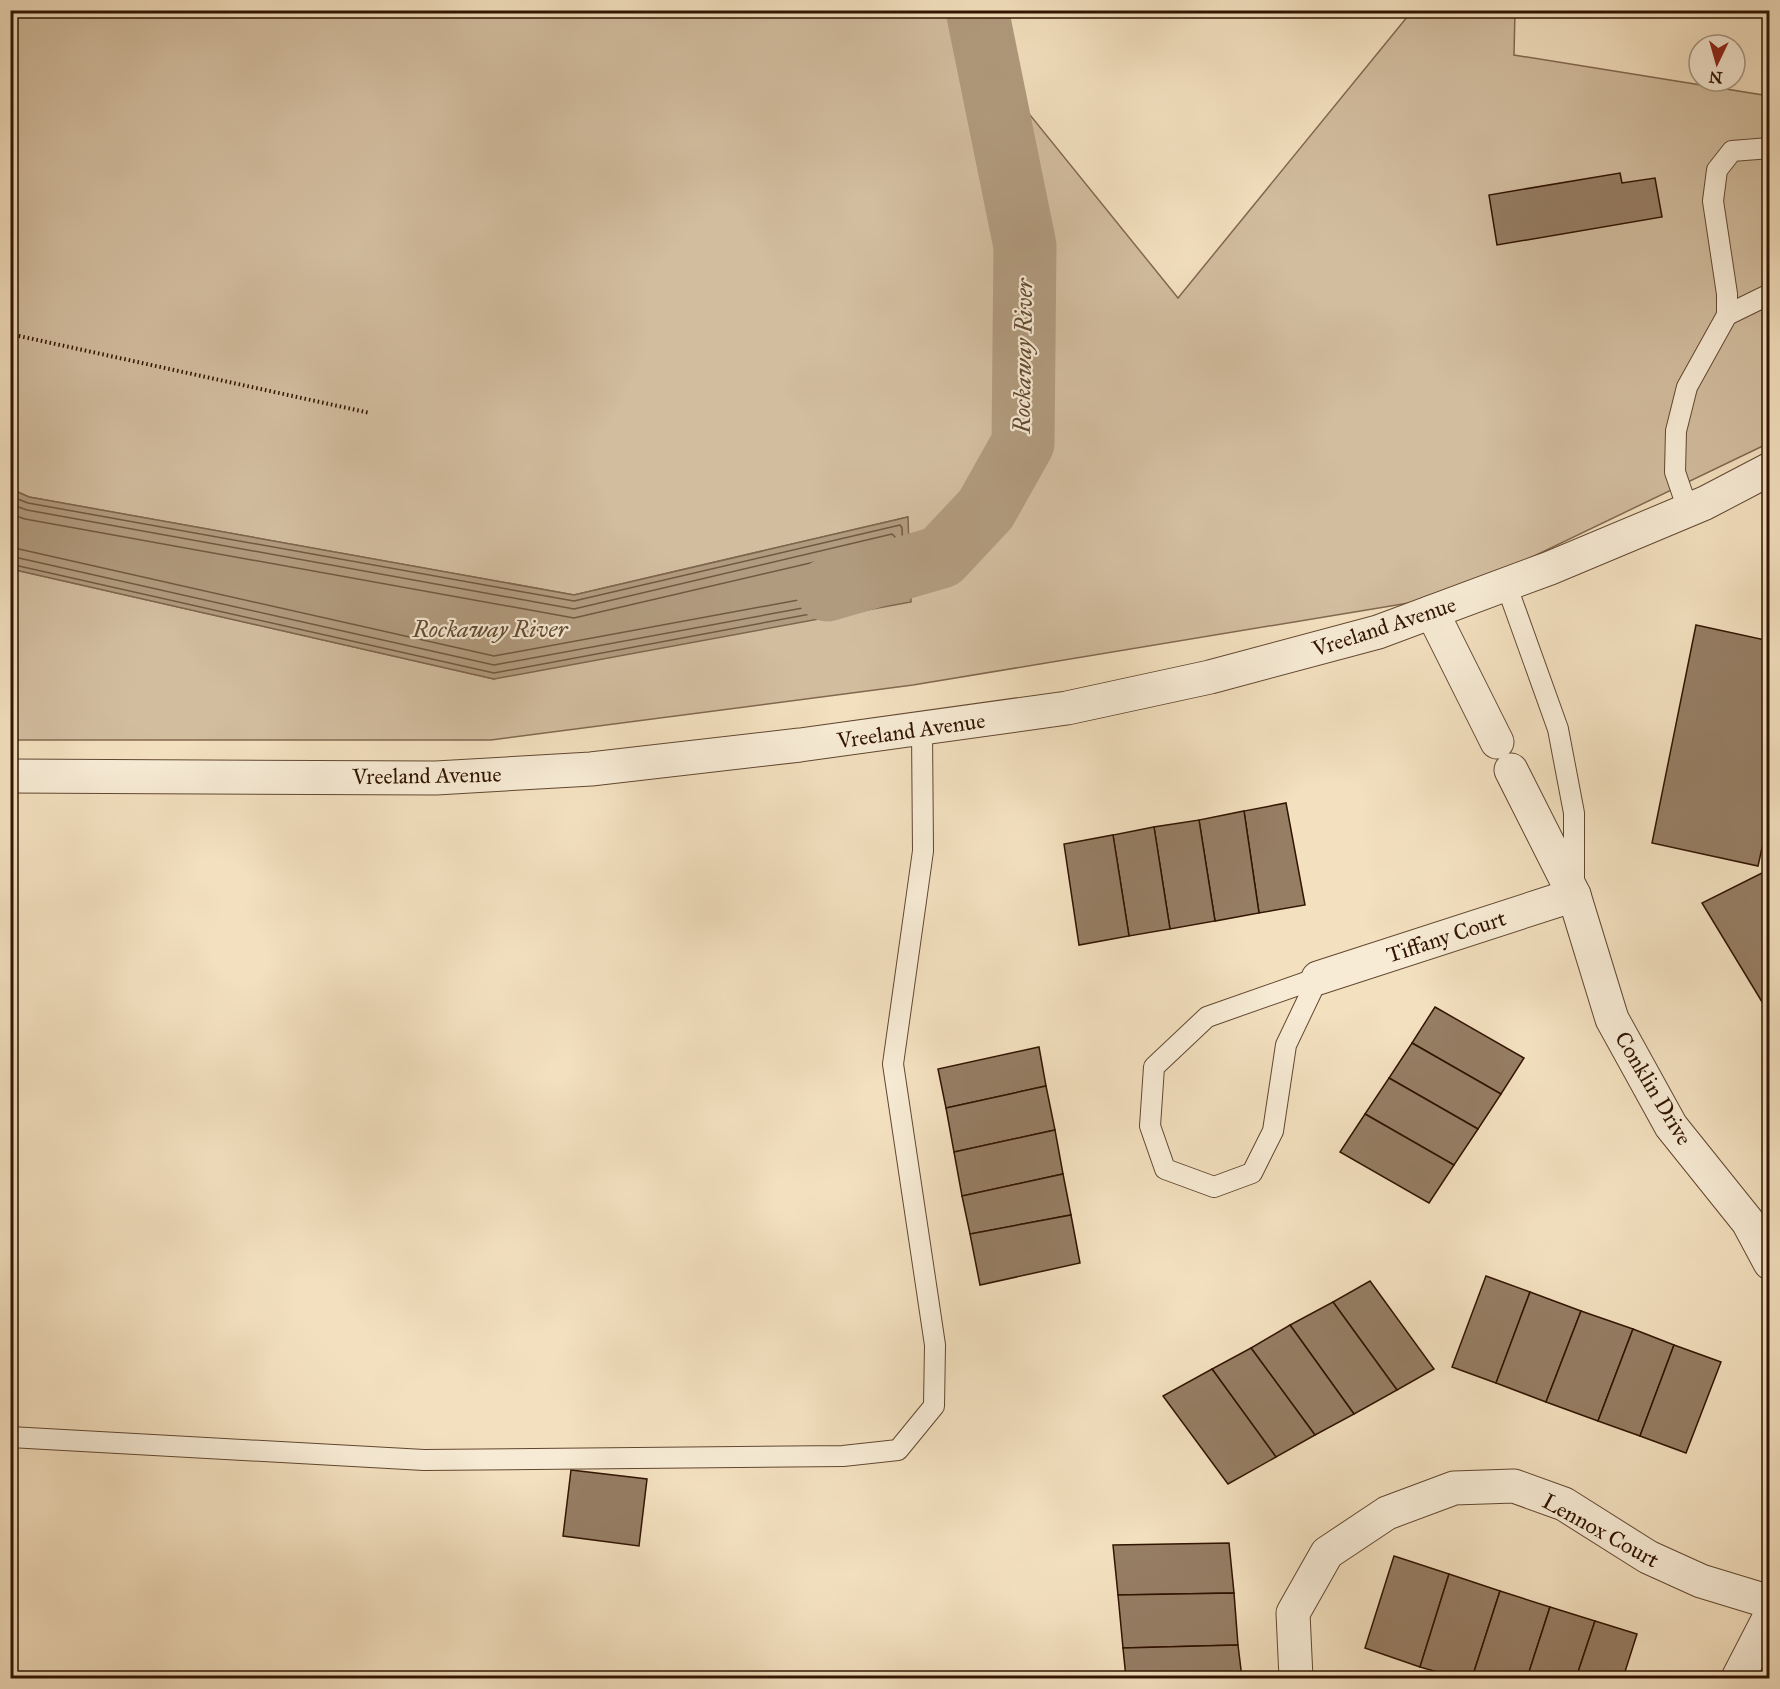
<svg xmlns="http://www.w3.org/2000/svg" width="1780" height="1689" viewBox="0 0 1780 1689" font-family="'IM FELL Great Primer',serif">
  <rect width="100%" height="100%" fill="#f3e0bf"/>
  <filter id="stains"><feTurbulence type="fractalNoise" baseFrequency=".00333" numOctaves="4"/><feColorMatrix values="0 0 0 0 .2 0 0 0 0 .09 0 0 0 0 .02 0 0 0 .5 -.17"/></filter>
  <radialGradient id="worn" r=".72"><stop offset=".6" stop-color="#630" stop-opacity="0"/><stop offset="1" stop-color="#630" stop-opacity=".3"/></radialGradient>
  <!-- green -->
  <path fill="#d2bd9f" stroke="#826850" stroke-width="1.5" d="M11,11H946L1178,298L1412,11H1515L1514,55L1769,96V443L1451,596L913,685L491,740H11V569L494,679L908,517L574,595L29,497L11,489Z"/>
  <!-- water -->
  <g fill="#b19b7e" stroke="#7e654c" stroke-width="1.5">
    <path d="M946,11H997L1009,89Z"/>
    <path d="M11,489L29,497L574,595L908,517L911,602L494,679L11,569Z"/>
  </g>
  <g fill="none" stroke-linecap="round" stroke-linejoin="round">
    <!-- shore -->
    <g stroke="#715840" stroke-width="1.5">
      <path d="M954,10L996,60L998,57L992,10"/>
      <path d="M10,496L28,503L574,601L900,525L902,528L905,595L902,597L494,673L10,564"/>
      <path d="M10,504L27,510L574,609L892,534L895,537L897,588L895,591L494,665L10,556"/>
      <path d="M10,514L25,519L574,618L883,546L887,548L888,581L885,584L494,656L10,547"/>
    </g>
    <!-- river -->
    <path stroke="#b19b7e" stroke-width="63" d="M827,590L941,557L986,509L1023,443L1025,246L977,10"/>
  </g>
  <!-- building -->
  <g fill="#967e64" stroke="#311401" stroke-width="1.5">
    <path d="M1620,173L1622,183L1655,178L1662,217L1497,245L1489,195Z"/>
    <path d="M1696,625L1770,641V812L1758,866L1652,843Z"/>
    <path d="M1286,803L1305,905L1259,913L1244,811Z"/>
    <path d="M1244,811L1259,913L1215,921L1199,820Z"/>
    <path d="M1199,820L1215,921L1170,929L1154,827Z"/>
    <path d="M1154,827L1170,929L1129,936L1113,835Z"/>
    <path d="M1113,835L1129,936L1079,945L1064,844Z"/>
    <path d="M1770,869V1015L1702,903Z"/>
    <path d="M1435,1007L1524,1058L1501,1094L1412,1043Z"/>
    <path d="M1412,1043L1501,1094L1478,1129L1389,1078Z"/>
    <path d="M1039,1047L1046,1086L946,1108L938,1069Z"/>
    <path d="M1389,1078L1478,1129L1454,1165L1365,1114Z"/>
    <path d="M1046,1086L1055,1130L954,1152L946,1108Z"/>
    <path d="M1365,1114L1454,1165L1429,1203L1340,1152Z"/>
    <path d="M1055,1130L1063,1174L962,1196L954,1152Z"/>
    <path d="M1063,1174L1071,1215L970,1234L962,1196Z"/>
    <path d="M1071,1215L1080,1263L980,1285L970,1234Z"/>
    <path d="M1486,1276L1530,1292L1496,1383L1452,1367Z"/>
    <path d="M1370,1281L1434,1369L1397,1390L1333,1302Z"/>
    <path d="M1530,1292L1581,1311L1546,1402L1496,1383Z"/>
    <path d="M1333,1302L1397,1390L1354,1414L1290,1325Z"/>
    <path d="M1581,1311L1633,1329L1598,1421L1546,1402Z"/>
    <path d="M1290,1325L1354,1414L1315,1435L1251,1348Z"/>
    <path d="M1633,1329L1674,1345L1640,1436L1598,1421Z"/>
    <path d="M1674,1345L1721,1362L1686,1453L1640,1436Z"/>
    <path d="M1251,1348L1315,1435L1276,1457L1212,1369Z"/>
    <path d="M1212,1369L1276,1457L1228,1484L1163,1396Z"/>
    <path d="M571,1470L647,1479L639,1546L563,1536Z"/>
    <path d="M1229,1543L1234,1593L1118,1595L1113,1545Z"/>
    <path d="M1394,1556L1449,1574L1420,1667L1365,1648Z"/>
    <path d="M1449,1574L1500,1591L1472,1678H1458L1420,1667Z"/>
    <path d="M1500,1591L1550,1607L1527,1678H1472Z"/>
    <path d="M1234,1593L1238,1645L1123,1648L1118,1595Z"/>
    <path d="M1550,1607L1595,1621L1576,1678H1527Z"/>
    <path d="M1595,1621L1637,1634L1623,1678H1576Z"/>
    <path d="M1238,1645L1242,1678H1126L1123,1648Z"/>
  </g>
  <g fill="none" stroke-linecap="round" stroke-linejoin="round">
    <defs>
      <g id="service">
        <path d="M1727,315L1770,294"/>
        <path d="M1688,510L1675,472L1676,431L1687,387L1727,315V294L1713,201L1717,170L1732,151L1770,148"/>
        <path d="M1506,584L1558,729L1574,813V884"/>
        <path d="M1318,978L1286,1045L1273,1131L1252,1173L1214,1187L1165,1169L1150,1126L1154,1067L1207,1017Z"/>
        <path d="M10,1437L424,1460L843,1456L898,1450L934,1406L935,1345L893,1064L923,851L922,729"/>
      </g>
      <g id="minor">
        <path d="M1432,612L1497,742"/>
        <path d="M1511,770L1574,895L1612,1019L1671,1126L1748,1222L1770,1263"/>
        <path d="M1318,978L1574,895"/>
        <path d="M1296,1678L1293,1613L1327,1553L1387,1513L1454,1488L1514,1486L1564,1504L1648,1557L1701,1581L1770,1602"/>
        <path d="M1738,1678L1770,1616"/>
      </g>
      <path id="tertiary" d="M10,776L436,778L591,769L800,745L1067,708L1210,677L1378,632L1550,568L1705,503L1770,469"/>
    </defs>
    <!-- service casing -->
    <use href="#service" stroke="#624730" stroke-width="22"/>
    <!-- minor casing -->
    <use href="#minor" stroke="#624730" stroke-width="35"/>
    <!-- tertiary casing -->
    <use href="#tertiary" stroke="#624730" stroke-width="35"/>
    <!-- path -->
    <path stroke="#311401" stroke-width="4" stroke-dasharray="1.5 3" stroke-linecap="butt" d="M10,334L370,413"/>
    <!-- service -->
    <use href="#service" stroke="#f7ebd5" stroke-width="20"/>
    <!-- minor -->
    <use href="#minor" stroke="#f7ebd5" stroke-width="33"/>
    <!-- tertiary -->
    <use href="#tertiary" stroke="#f7ebd5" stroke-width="33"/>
  </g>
  <g text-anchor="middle" stroke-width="4.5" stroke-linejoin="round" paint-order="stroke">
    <!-- street labels -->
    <g font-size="22" fill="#311401" stroke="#f7ebd5">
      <text transform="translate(1384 626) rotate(-18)" y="8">Vreeland Avenue</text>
      <text transform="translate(911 730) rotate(-8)" y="8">Vreeland Avenue</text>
      <text transform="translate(427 775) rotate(-1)" y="8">Vreeland Avenue</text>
      <text transform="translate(1446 936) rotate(-18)" y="8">Tiffany Court</text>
      <text transform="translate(1654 1088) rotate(59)" y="8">Conklin Drive</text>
      <text transform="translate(1601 1530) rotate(29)" y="8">Lennox Court</text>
    </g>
    <!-- water labels -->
    <g font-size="24" font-style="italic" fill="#644a33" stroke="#f7ebd5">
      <text transform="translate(1023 356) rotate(-89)" y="8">Rockaway River</text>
      <text x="490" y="637">Rockaway River</text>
    </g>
  </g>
  <!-- margin -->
  <rect width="1780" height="1689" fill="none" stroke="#f3e0bf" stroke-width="36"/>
  <rect x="12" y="12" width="1756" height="1665" fill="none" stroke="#311401" stroke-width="3"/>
  <rect x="18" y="18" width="1744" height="1653" fill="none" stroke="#311401" stroke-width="1.5"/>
  <!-- north arrow -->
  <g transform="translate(1717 63) rotate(185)"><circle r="28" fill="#f7ebd5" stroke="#a89580" stroke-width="1.5"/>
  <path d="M0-4.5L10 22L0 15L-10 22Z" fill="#8f2418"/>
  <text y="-9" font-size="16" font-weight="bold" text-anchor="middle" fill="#311401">N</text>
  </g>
  <rect width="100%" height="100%" filter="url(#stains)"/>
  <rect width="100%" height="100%" fill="url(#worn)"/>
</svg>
